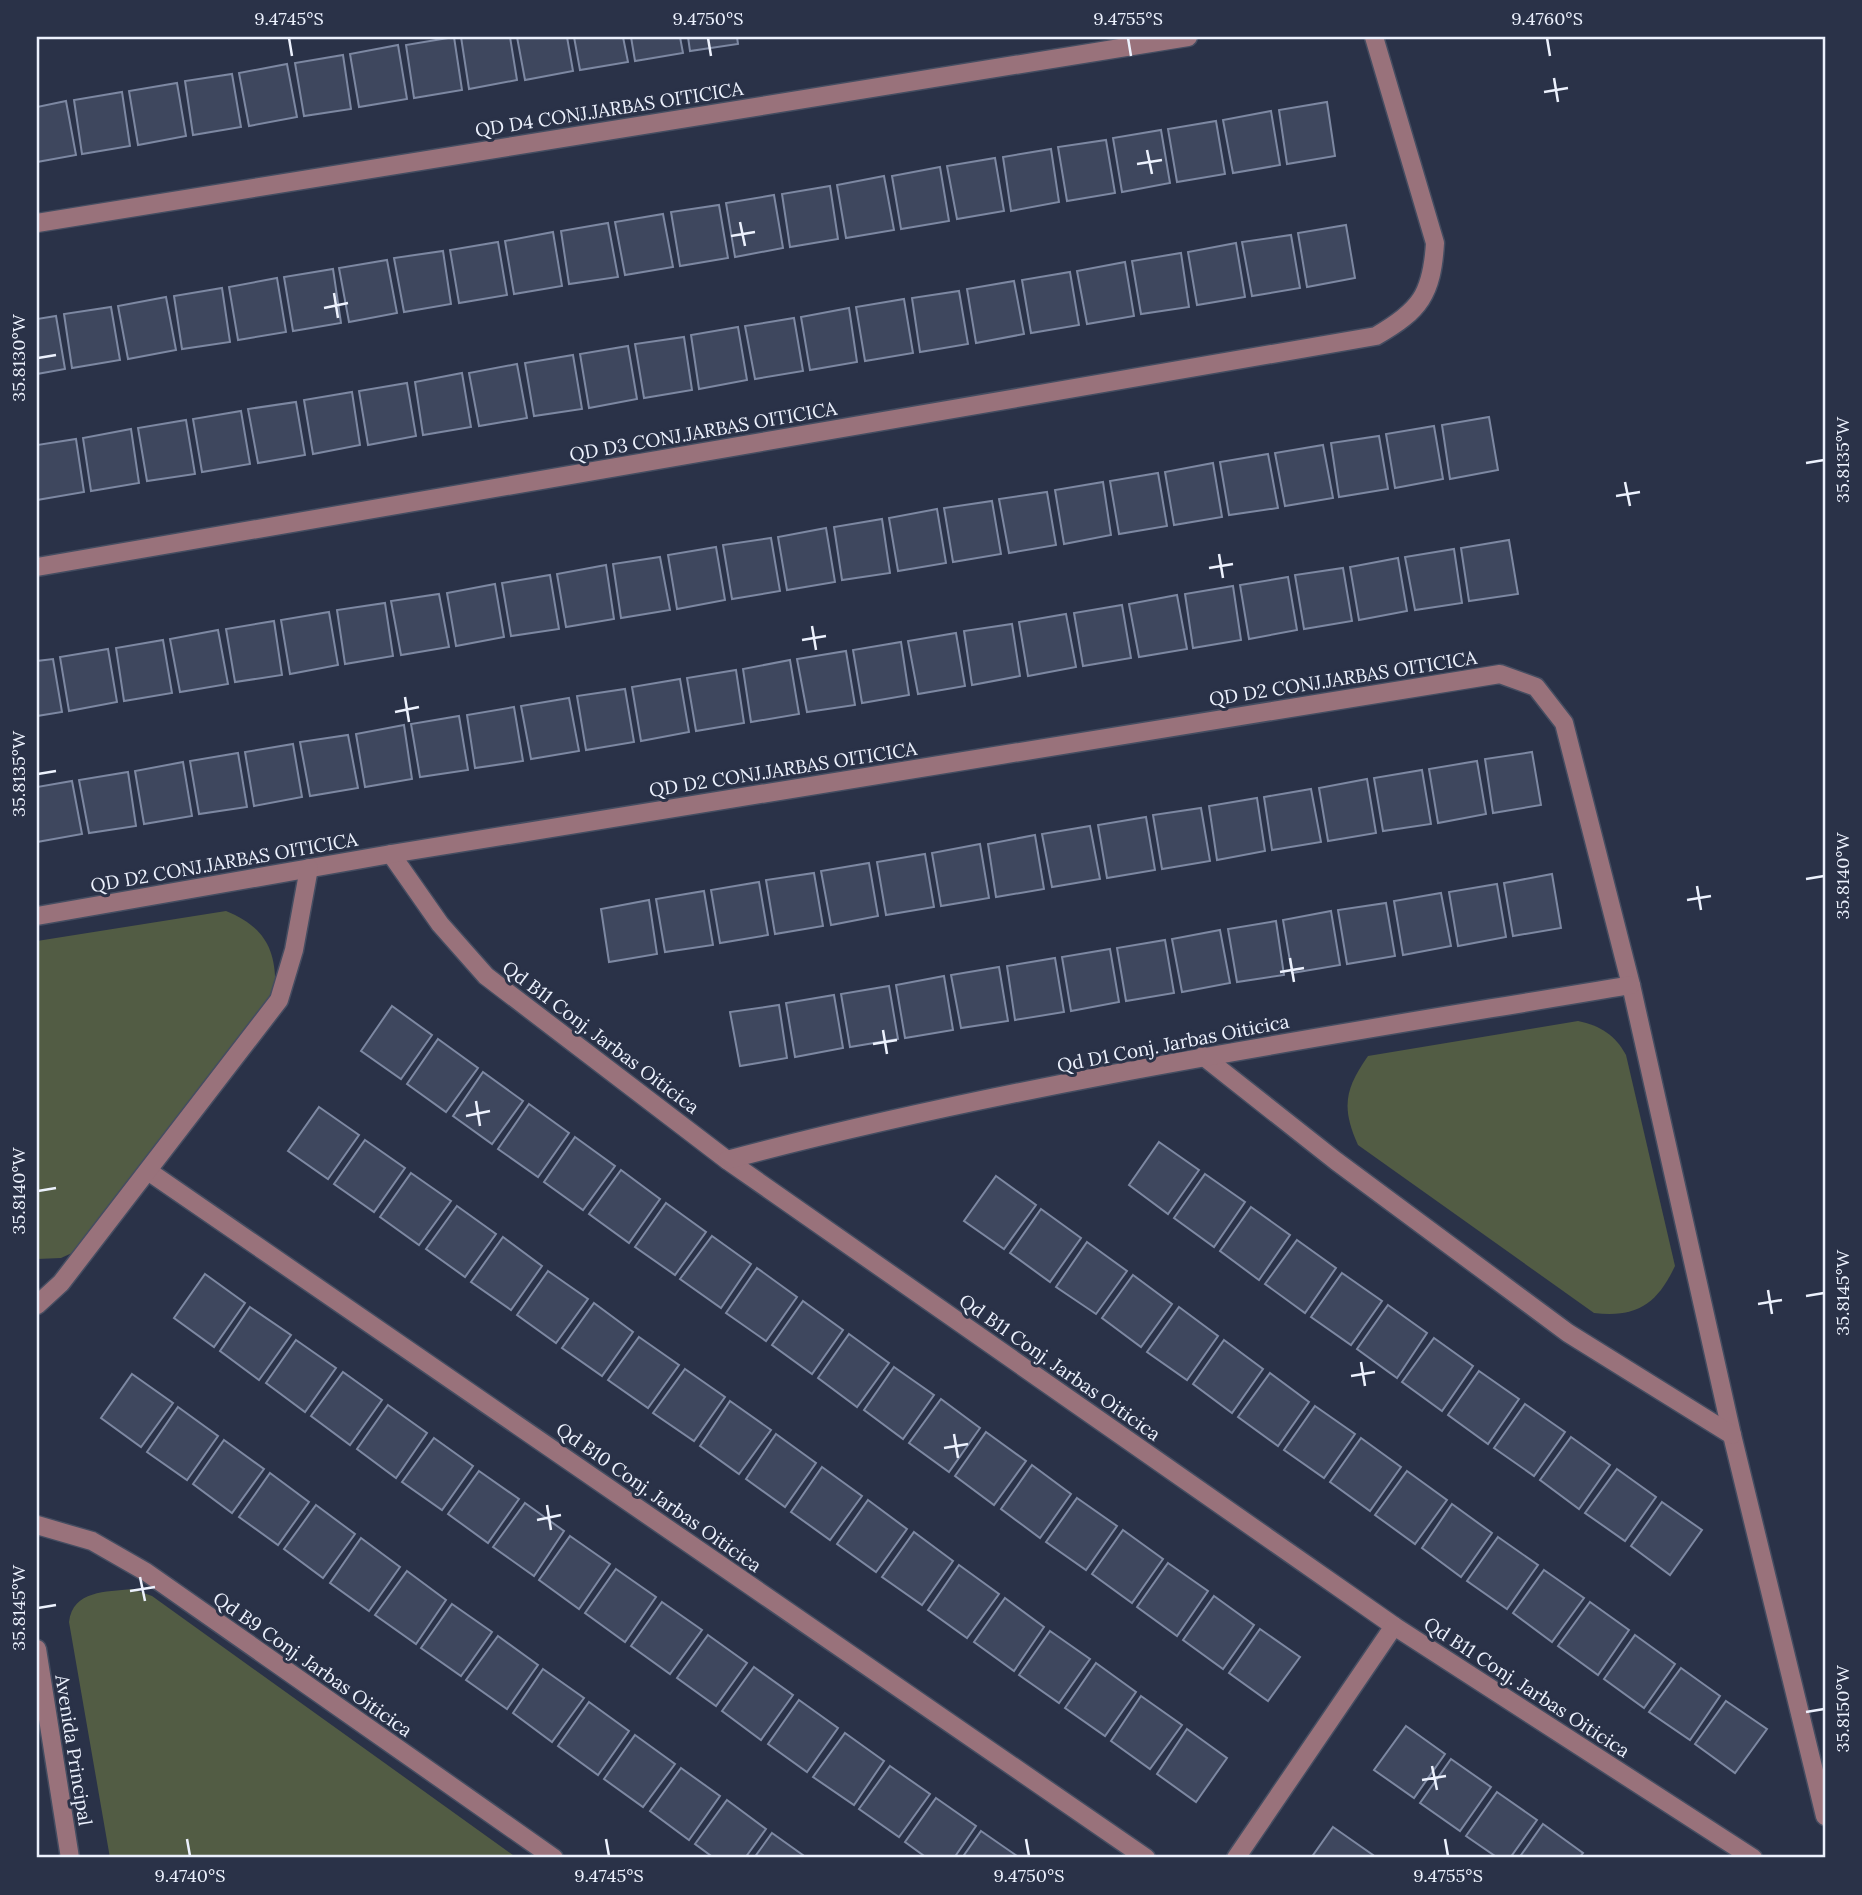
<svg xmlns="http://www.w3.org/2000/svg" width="1862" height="1895" viewBox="0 0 1862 1895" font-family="Lora,serif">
  <rect width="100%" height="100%" fill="#2a3248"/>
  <!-- green -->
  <g fill="#525c44">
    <path d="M226,911C265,927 277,950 275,992L83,1248L61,1258L37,1259V941Z"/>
    <path d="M1578,1021C1601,1026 1615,1035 1626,1055L1675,1266C1657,1304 1637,1318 1594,1313L1358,1145C1341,1107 1345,1089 1368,1056Z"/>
    <path d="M132,1589L152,1596L517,1858H110L69,1622C73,1590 106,1592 132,1589Z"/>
  </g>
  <!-- building -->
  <g fill="#3e475e" stroke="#7d88a2" stroke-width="2">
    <path d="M454,37L462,90L414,98L406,45Z"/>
    <path d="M461,37H510L517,80L469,89Z"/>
    <path d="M517,37H567L573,71L525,80Z"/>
    <path d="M574,37H623L628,62L580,70Z"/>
    <path d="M631,37H680L683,53L635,61Z"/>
    <path d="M688,37H737L738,44L690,51Z"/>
    <path d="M398,45L407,99L359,107L350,54Z"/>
    <path d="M343,55L351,109L304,116L295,63Z"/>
    <path d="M287,64L297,117L249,126L239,73Z"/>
    <path d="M232,74L241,127L193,135L185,81Z"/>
    <path d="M177,83L186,136L138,145L129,91Z"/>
    <path d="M122,92L130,146L82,154L74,100Z"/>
    <path d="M66,101L76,155L37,162V107Z"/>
    <path d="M1327,102L1335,156L1287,164L1279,110Z"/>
    <path d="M1271,111L1280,165L1233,173L1223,120Z"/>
    <path d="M1216,121L1225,174L1177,182L1168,129Z"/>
    <path d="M1161,130L1170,183L1122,192L1113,138Z"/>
    <path d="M1106,140L1115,193L1067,201L1058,147Z"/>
    <path d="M1051,149L1059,202L1011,211L1003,157Z"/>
    <path d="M995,158L1004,211L957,219L947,166Z"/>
    <path d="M940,167L949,221L901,229L892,176Z"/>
    <path d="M884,176L894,230L846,238L837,185Z"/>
    <path d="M830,186L838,239L790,247L782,194Z"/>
    <path d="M774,195L783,248L735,257L726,203Z"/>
    <path d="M719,205L728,258L680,266L671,212Z"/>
    <path d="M663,214L673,267L625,275L615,222Z"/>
    <path d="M608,223L618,277L569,284L561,231Z"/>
    <path d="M1346,225L1355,278L1307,287L1298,233Z"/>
    <path d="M553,232L562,286L514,294L505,241Z"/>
    <path d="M1291,235L1300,288L1252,296L1242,242Z"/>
    <path d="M498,242L507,295L459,303L450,250Z"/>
    <path d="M1236,243L1245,297L1197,305L1188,252Z"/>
    <path d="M443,251L451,304L404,312L394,258Z"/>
    <path d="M1181,253L1189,307L1141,314L1132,261Z"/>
    <path d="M387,260L397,313L349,322L339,268Z"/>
    <path d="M1125,262L1134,316L1087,324L1077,271Z"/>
    <path d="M333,269L341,323L293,331L284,277Z"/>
    <path d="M1070,272L1079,325L1031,333L1022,280Z"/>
    <path d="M277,278L286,332L238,340L229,287Z"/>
    <path d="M1014,281L1024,334L976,343L967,289Z"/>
    <path d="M222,288L230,342L182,349L174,296Z"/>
    <path d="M959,291L968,344L920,352L912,298Z"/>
    <path d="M166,297L176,350L128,359L118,306Z"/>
    <path d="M904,299L913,353L865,361L856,307Z"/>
    <path d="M111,307L120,360L72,368L64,314Z"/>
    <path d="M849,308L857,362L810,370L801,317Z"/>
    <path d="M56,316L65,369L37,374V319Z"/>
    <path d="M794,318L803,371L755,379L745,326Z"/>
    <path d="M738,327L747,380L699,389L691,335Z"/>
    <path d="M684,337L692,390L644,398L635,344Z"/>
    <path d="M628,346L637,399L589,408L580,354Z"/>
    <path d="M573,355L582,409L534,416L525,363Z"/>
    <path d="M517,364L527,418L479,426L469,373Z"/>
    <path d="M462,373L471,427L423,435L415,382Z"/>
    <path d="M407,383L416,436L368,445L359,391Z"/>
    <path d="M352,392L360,445L313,454L304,400Z"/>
    <path d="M296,402L305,455L258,463L248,409Z"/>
    <path d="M241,411L250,464L202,472L193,419Z"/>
    <path d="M1489,417L1498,470L1450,479L1442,425Z"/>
    <path d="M186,420L195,474L147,481L138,428Z"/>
    <path d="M1434,426L1443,479L1395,488L1386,434Z"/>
    <path d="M131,429L139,483L91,491L83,438Z"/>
    <path d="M1379,436L1388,489L1339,497L1331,443Z"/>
    <path d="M76,439L84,492L37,500V445Z"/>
    <path d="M1323,445L1333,498L1285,506L1275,453Z"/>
    <path d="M1268,454L1278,508L1229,515L1220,462Z"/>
    <path d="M1213,463L1222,517L1174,525L1165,472Z"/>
    <path d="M1158,473L1167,526L1119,534L1110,481Z"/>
    <path d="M1103,482L1111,535L1064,544L1055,490Z"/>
    <path d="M1047,492L1056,545L1009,553L999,499Z"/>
    <path d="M992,501L1001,554L953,562L944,508Z"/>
    <path d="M937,509L946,563L898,571L889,518Z"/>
    <path d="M882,519L890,573L842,580L834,527Z"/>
    <path d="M826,528L835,582L787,590L778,537Z"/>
    <path d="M771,538L780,591L732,599L723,545Z"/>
    <path d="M1509,540L1518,594L1469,601L1461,548Z"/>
    <path d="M716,547L725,600L677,609L668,555Z"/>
    <path d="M1454,549L1462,603L1415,610L1405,557Z"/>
    <path d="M660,557L670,610L621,618L613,564Z"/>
    <path d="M1398,558L1407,611L1359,620L1350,567Z"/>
    <path d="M606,565L614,619L566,627L557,574Z"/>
    <path d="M1343,568L1352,621L1304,629L1295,575Z"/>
    <path d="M550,575L559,629L511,636L502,583Z"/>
    <path d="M1288,577L1297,630L1249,639L1240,585Z"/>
    <path d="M495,584L504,637L456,646L447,593Z"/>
    <path d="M1233,586L1241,640L1193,648L1185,594Z"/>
    <path d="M439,594L449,647L401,655L391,601Z"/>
    <path d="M1177,595L1187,649L1139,657L1129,604Z"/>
    <path d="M385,603L393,656L345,664L337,610Z"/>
    <path d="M1122,605L1131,658L1083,666L1074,613Z"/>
    <path d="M329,612L338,665L290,674L281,620Z"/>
    <path d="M1066,614L1076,667L1028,676L1019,622Z"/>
    <path d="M274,621L282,675L235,682L226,629Z"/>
    <path d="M1012,624L1020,676L972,685L964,631Z"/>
    <path d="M218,630L228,684L180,692L170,639Z"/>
    <path d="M956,633L965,686L918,694L908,641Z"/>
    <path d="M163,640L172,693L124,701L116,648Z"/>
    <path d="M901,642L909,695L862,703L853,650Z"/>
    <path d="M108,649L117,702L69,711L60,657Z"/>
    <path d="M846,651L855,705L807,712L797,659Z"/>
    <path d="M53,659L62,712L37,716V661Z"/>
    <path d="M790,660L799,714L751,722L743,669Z"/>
    <path d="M736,670L744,723L696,731L687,678Z"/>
    <path d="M680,679L689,732L641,741L632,687Z"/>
    <path d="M625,689L634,742L586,750L577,696Z"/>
    <path d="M569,698L579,751L531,759L521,706Z"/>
    <path d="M514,707L523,761L475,768L467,715Z"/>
    <path d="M459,716L468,770L420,777L411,724Z"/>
    <path d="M404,725L412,779L365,787L356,734Z"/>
    <path d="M348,735L358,788L310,796L300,742Z"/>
    <path d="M293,744L302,797L254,806L245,752Z"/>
    <path d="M1532,752L1541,805L1493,813L1485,759Z"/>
    <path d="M238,753L247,807L199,814L190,761Z"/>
    <path d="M1477,761L1486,814L1438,823L1429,769Z"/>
    <path d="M183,762L192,816L144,824L135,771Z"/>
    <path d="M1422,770L1431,824L1383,831L1374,778Z"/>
    <path d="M128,772L136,826L89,833L79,780Z"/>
    <path d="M1367,779L1376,833L1328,841L1319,788Z"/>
    <path d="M72,781L82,834L37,842V787Z"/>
    <path d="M1311,789L1321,842L1272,850L1264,797Z"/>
    <path d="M1257,798L1265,851L1217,860L1209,806Z"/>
    <path d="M1201,808L1210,861L1162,869L1153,815Z"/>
    <path d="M1146,817L1155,870L1107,878L1098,825Z"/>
    <path d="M1090,826L1100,879L1052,887L1042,834Z"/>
    <path d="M1035,835L1044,889L996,897L988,844Z"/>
    <path d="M980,844L989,898L941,906L932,853Z"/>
    <path d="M925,854L934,907L886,915L877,862Z"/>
    <path d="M869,863L878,916L831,925L821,871Z"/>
    <path d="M814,873L823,926L775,934L766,880Z"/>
    <path d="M1552,874L1561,928L1513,936L1504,883Z"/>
    <path d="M759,882L768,935L720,943L711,890Z"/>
    <path d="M1497,884L1506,937L1458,946L1449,892Z"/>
    <path d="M704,891L713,945L665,952L656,899Z"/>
    <path d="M1441,893L1451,946L1403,955L1394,901Z"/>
    <path d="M649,900L657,954L609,962L601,909Z"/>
    <path d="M1386,903L1395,956L1347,964L1338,910Z"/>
    <path d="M1331,911L1340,965L1292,973L1283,920Z"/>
    <path d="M1276,921L1284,975L1237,982L1228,929Z"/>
    <path d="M1220,930L1230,983L1182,992L1172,939Z"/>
    <path d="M1165,940L1174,993L1126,1001L1117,948Z"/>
    <path d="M1110,949L1119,1002L1071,1011L1062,957Z"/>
    <path d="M1055,958L1064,1012L1015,1020L1007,966Z"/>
    <path d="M999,967L1008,1021L961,1028L951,975Z"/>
    <path d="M944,976L953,1030L905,1038L896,985Z"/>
    <path d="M889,986L898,1039L850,1047L841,994Z"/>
    <path d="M834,995L843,1048L795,1057L786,1003Z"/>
    <path d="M779,1005L787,1058L740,1066L730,1012Z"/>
    <path d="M392,1006L432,1035L401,1079L361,1051Z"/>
    <path d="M438,1039L478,1068L446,1112L407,1084Z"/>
    <path d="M483,1072L523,1101L492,1144L453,1116Z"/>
    <path d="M529,1104L569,1133L538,1177L498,1149Z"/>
    <path d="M319,1107L359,1135L328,1179L288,1151Z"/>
    <path d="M575,1137L615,1166L583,1210L544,1182Z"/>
    <path d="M365,1140L405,1168L374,1212L334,1184Z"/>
    <path d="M1159,1142L1199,1170L1168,1214L1129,1185Z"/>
    <path d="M621,1170L660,1199L629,1243L589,1214Z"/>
    <path d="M411,1173L451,1201L419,1245L380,1217Z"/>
    <path d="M1205,1174L1245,1202L1214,1247L1174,1218Z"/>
    <path d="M996,1176L1036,1205L1004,1249L964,1221Z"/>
    <path d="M666,1203L706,1232L675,1275L635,1247Z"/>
    <path d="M457,1206L496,1234L465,1277L426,1249Z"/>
    <path d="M1251,1207L1290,1235L1259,1280L1220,1251Z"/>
    <path d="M1041,1209L1081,1238L1050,1282L1010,1253Z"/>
    <path d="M712,1236L751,1264L721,1308L680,1279Z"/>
    <path d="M503,1237L542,1266L511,1310L471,1282Z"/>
    <path d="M1297,1240L1336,1268L1305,1313L1265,1284Z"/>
    <path d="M1087,1242L1127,1271L1096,1314L1056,1287Z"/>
    <path d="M757,1268L797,1297L766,1341L726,1313Z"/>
    <path d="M548,1271L588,1299L556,1343L517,1315Z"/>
    <path d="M1342,1273L1382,1301L1351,1345L1311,1317Z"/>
    <path d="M205,1274L245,1303L214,1347L174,1318Z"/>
    <path d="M1133,1275L1172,1304L1141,1347L1102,1318Z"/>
    <path d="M803,1301L843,1330L812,1374L772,1345Z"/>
    <path d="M594,1303L633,1332L602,1376L562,1348Z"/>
    <path d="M1388,1305L1427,1333L1397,1378L1357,1349Z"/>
    <path d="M250,1307L291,1335L259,1380L220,1351Z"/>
    <path d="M1179,1307L1218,1336L1187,1380L1147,1352Z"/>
    <path d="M849,1334L889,1363L857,1407L818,1378Z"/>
    <path d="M639,1337L679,1365L648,1408L608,1380Z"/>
    <path d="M1434,1338L1473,1366L1442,1411L1402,1382Z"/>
    <path d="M296,1340L336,1368L305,1412L266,1383Z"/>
    <path d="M1224,1340L1263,1369L1232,1413L1193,1384Z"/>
    <path d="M894,1367L934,1395L903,1439L864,1410Z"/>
    <path d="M685,1369L725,1397L694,1441L653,1413Z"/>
    <path d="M1479,1371L1519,1399L1488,1444L1448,1415Z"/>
    <path d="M343,1372L382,1400L350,1445L311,1416Z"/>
    <path d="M1270,1373L1309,1402L1278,1446L1238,1417Z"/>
    <path d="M132,1374L173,1403L141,1447L101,1418Z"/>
    <path d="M941,1399L980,1428L949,1472L909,1443Z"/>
    <path d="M730,1401L771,1430L739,1474L700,1446Z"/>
    <path d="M1525,1404L1565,1432L1534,1476L1494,1448Z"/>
    <path d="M388,1405L427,1433L396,1478L357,1449Z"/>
    <path d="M1315,1406L1355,1434L1324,1478L1284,1450Z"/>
    <path d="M178,1407L218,1436L187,1480L147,1452Z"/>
    <path d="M986,1432L1026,1461L994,1505L955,1476Z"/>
    <path d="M776,1434L816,1463L785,1507L746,1479Z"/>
    <path d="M1571,1437L1610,1465L1579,1509L1540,1480Z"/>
    <path d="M434,1438L473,1466L442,1510L402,1482Z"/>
    <path d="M1361,1438L1401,1467L1370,1511L1330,1482Z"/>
    <path d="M224,1440L264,1469L232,1513L193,1484Z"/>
    <path d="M1032,1465L1071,1494L1040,1538L1001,1509Z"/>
    <path d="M822,1467L862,1496L830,1540L791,1512Z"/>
    <path d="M1617,1469L1656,1497L1625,1541L1585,1513Z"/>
    <path d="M479,1471L519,1499L488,1543L448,1514Z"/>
    <path d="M1407,1471L1447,1500L1415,1544L1375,1515Z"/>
    <path d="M270,1473L309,1502L278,1545L239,1517Z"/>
    <path d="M1077,1498L1117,1526L1086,1570L1046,1542Z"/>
    <path d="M868,1500L907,1529L876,1572L837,1544Z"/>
    <path d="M1662,1502L1702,1530L1670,1575L1631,1546Z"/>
    <path d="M525,1503L564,1531L534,1576L493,1547Z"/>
    <path d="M1452,1504L1492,1533L1461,1577L1422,1548Z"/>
    <path d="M316,1505L355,1534L323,1578L284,1549Z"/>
    <path d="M1123,1530L1163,1559L1132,1603L1092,1574Z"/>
    <path d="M914,1532L953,1561L922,1605L882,1577Z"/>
    <path d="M570,1536L610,1564L579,1609L539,1580Z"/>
    <path d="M1498,1537L1538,1565L1507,1609L1467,1581Z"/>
    <path d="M361,1538L400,1567L369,1611L330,1583Z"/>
    <path d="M1168,1563L1208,1591L1177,1636L1137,1607Z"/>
    <path d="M959,1565L999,1594L967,1638L928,1610Z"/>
    <path d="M616,1569L656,1597L625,1642L585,1613Z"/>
    <path d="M1544,1570L1584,1598L1552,1642L1513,1613Z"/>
    <path d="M407,1571L446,1600L416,1644L375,1615Z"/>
    <path d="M1214,1596L1254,1625L1223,1669L1183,1640Z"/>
    <path d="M1005,1598L1044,1627L1014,1671L974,1642Z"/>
    <path d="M662,1602L702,1630L670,1674L631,1646Z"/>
    <path d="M1590,1602L1629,1630L1598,1675L1558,1646Z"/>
    <path d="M452,1604L492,1632L461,1676L421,1648Z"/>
    <path d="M1260,1629L1300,1657L1268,1701L1229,1673Z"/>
    <path d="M1050,1631L1090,1659L1059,1703L1019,1675Z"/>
    <path d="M708,1635L747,1663L716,1706L677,1678Z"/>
    <path d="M1635,1635L1675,1664L1644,1708L1604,1679Z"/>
    <path d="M498,1636L538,1665L507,1709L466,1680Z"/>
    <path d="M1096,1663L1136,1692L1105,1736L1065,1708Z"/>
    <path d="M754,1667L793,1695L761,1740L722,1711Z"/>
    <path d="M1681,1668L1720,1696L1690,1740L1649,1712Z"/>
    <path d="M543,1669L584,1698L552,1742L513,1713Z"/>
    <path d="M1141,1696L1182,1725L1150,1769L1111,1741Z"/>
    <path d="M799,1700L838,1728L807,1772L768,1744Z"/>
    <path d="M1726,1701L1767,1729L1735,1773L1695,1744Z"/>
    <path d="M589,1702L629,1731L598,1775L558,1746Z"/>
    <path d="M1406,1726L1445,1754L1414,1798L1374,1770Z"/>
    <path d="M1187,1729L1227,1758L1196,1802L1157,1774Z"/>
    <path d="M845,1733L884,1761L854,1805L813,1777Z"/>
    <path d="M635,1735L675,1764L643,1807L604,1779Z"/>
    <path d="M1451,1759L1491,1787L1460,1831L1420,1803Z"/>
    <path d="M890,1766L930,1794L899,1837L859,1809Z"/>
    <path d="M681,1768L720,1796L689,1840L650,1811Z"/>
    <path d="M1497,1792L1537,1820L1510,1858H1498L1466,1836Z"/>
    <path d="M936,1798L976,1826L954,1858H927L905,1842Z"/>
    <path d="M727,1800L766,1829L745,1858H714L695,1844Z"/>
    <path d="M1543,1824L1583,1853L1579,1858H1519Z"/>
    <path d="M1333,1827L1373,1855L1371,1858H1311Z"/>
    <path d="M981,1831L1020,1858H962Z"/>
    <path d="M772,1833L807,1858H754Z"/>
  </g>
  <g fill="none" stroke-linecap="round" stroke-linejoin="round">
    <defs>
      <g id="minor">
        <path d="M37,223L1188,37"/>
        <path d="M37,567L1376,336C1420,311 1432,294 1435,243L1374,37"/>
        <path d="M391,854L440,924L486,976L727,1160L1394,1626L1753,1858"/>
        <path d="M37,916L391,854L1500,674L1536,687L1564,723L1631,985L1732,1435L1825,1816"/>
        <path d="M1203,1056L1336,1161L1568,1333L1732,1435"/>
        <path d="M727,1160C1024,1081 1329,1036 1631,985"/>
        <path d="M148,1171L1146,1858"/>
        <path d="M37,1305L61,1283L279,1000L294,950L309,868"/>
        <path d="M37,1525L92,1541L146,1572L554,1858"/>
        <path d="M37,1649L70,1858"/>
        <path d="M1236,1858L1394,1626"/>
      </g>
    </defs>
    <!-- minor casing -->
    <use href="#minor" stroke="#454d61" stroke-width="21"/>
    <!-- minor -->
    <use href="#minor" stroke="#99727b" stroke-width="18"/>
  </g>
  <!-- ticks -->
  <path fill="none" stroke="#ecf1fd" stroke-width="2.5" d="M289,38L292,56M708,38L711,56M1128,38L1131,56M1547,38L1550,56M1554,78L1558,102M1544,92L1568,88M1147,150L1152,174M1137,164L1162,160M740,222L745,246M731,236L755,232M334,293L338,318M324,308L348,303M38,358L56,355M1806,463L1824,460M1625,482L1630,506M1616,496L1640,492M1219,554L1223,578M1209,568L1233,564M812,626L816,650M802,640L826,636M405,697L409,722M395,712L419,707M38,774L56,771M1806,879L1824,876M1697,886L1701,910M1687,900L1711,896M1290,958L1294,982M1280,972L1304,968M883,1030L887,1054M873,1044L897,1040M476,1101L480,1126M466,1116L490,1111M38,1191L56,1188M1768,1290L1772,1314M1806,1296L1824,1293M1758,1304L1782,1300M1361,1362L1365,1386M1351,1376L1375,1372M954,1434L958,1458M944,1448L968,1444M547,1505L551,1530M537,1520L561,1515M140,1577L145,1601M130,1591L155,1587M38,1608L56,1605M1806,1712L1824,1709M1432,1766L1437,1790M1422,1780L1446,1776M187,1839L190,1856M606,1839L609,1856M1026,1839L1029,1856M1445,1839L1448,1856"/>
  <g text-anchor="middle" stroke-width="6" stroke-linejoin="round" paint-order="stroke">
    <!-- street labels -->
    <g font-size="19" fill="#ecf1fd" stroke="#2a3248">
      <text transform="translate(609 109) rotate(-9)" y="7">QD D4 CONJ.JARBAS OITICICA</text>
      <text transform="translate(703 431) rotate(-10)" y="7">QD D3 CONJ.JARBAS OITICICA</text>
      <text transform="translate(1343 678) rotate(-9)" y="7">QD D2 CONJ.JARBAS OITICICA</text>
      <text transform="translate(783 769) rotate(-9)" y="7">QD D2 CONJ.JARBAS OITICICA</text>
      <text transform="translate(224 862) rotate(-10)" y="7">QD D2 CONJ.JARBAS OITICICA</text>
      <text transform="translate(601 1037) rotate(37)" y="7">Qd B11 Conj. Jarbas Oiticica</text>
      <text transform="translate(1173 1043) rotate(-11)" y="7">Qd D1 Conj. Jarbas Oiticica</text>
      <text transform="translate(1060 1367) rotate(35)" y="7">Qd B11 Conj. Jarbas Oiticica</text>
      <text transform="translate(659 1497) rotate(35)" y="7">Qd B10 Conj. Jarbas Oiticica</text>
      <text transform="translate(313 1664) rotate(35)" y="7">Qd B9 Conj. Jarbas Oiticica</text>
      <text transform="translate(1527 1687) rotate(33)" y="7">Qd B11 Conj. Jarbas Oiticica</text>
      <text transform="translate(74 1750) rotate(81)" y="7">Avenida Principal</text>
    </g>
  </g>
  <!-- border -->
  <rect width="1862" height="1895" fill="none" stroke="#2a3248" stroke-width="77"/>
  <rect x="38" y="38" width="1786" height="1818" fill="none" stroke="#ecf1fd" stroke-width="2.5"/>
  <g font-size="18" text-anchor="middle" fill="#ecf1fd">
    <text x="289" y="25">9.4745°S</text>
    <text x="708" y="25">9.4750°S</text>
    <text x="1128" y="25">9.4755°S</text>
    <text x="1547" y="25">9.4760°S</text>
    <text transform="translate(19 358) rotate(-90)" y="6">35.8130°W</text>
    <text transform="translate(1843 460) rotate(-90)" y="6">35.8135°W</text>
    <text transform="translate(19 774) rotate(-90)" y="6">35.8135°W</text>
    <text transform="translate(1843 876) rotate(-90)" y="6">35.8140°W</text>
    <text transform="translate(19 1191) rotate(-90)" y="6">35.8140°W</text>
    <text transform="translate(1843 1293) rotate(-90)" y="6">35.8145°W</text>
    <text transform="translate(19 1608) rotate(-90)" y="6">35.8145°W</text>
    <text transform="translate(1843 1709) rotate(-90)" y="6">35.8150°W</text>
    <text x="190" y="1882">9.4740°S</text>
    <text x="609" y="1882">9.4745°S</text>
    <text x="1029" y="1882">9.4750°S</text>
    <text x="1448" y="1882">9.4755°S</text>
  </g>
</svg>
